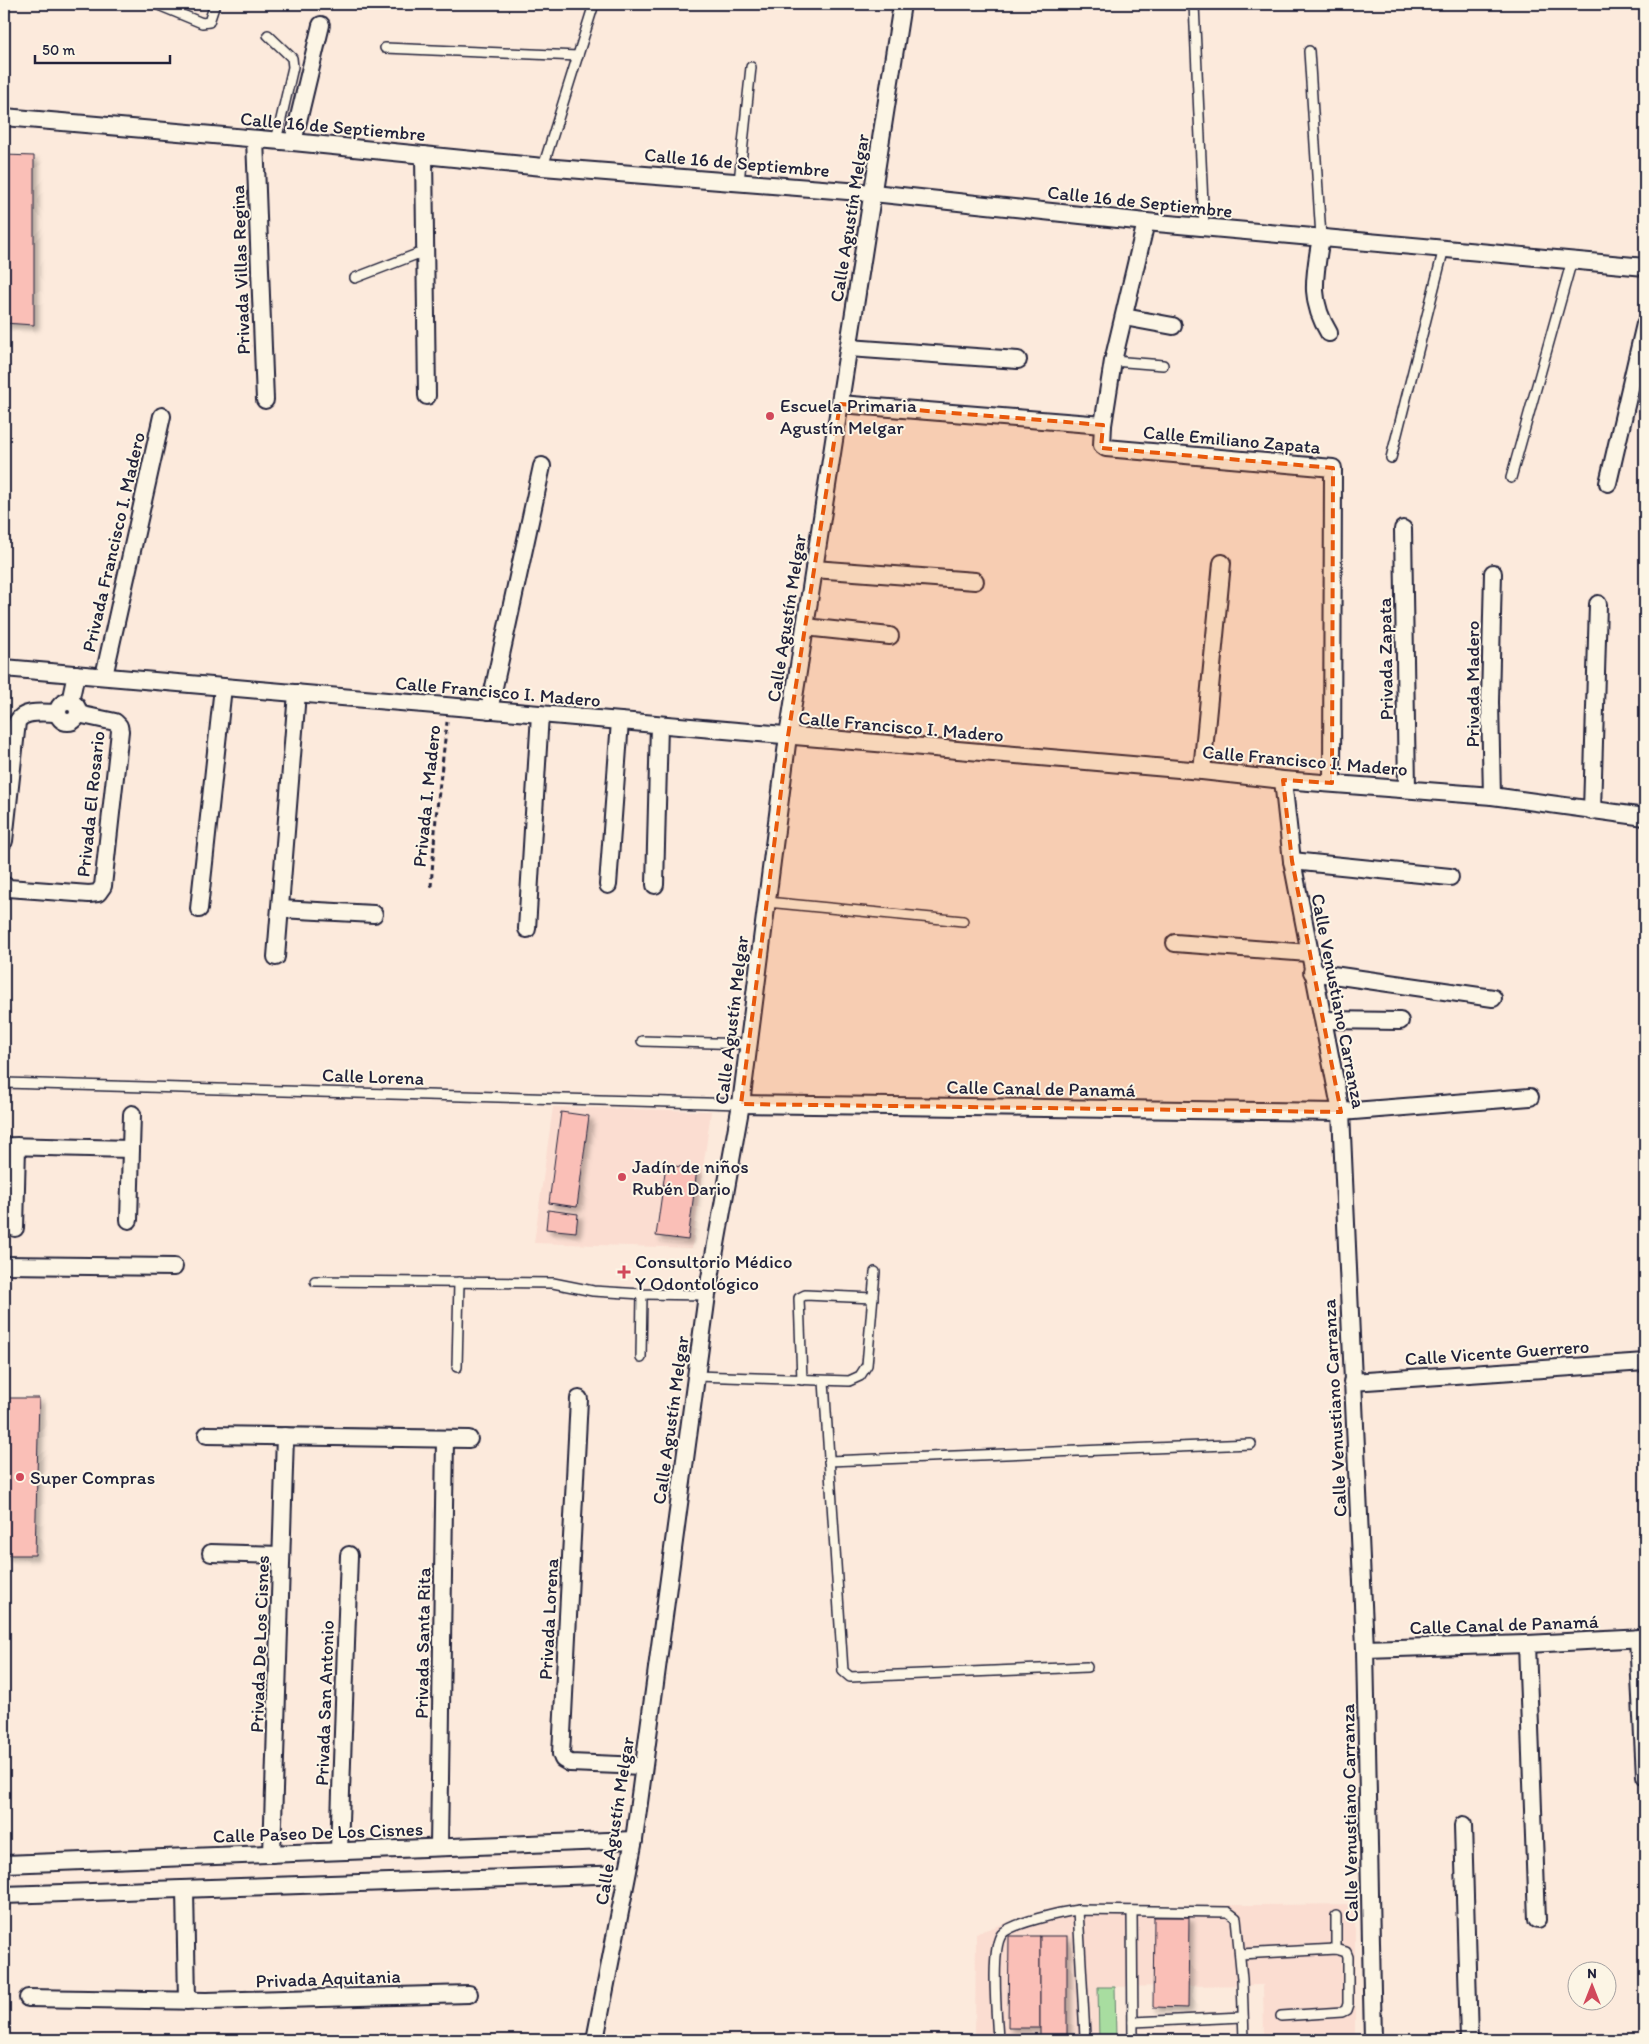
<svg xmlns="http://www.w3.org/2000/svg" width="1649" height="2044" viewBox="0 0 1649 2044" font-family="Itim,sans-serif">
  <defs>
    <filter id="shadow"><feDropShadow dx="4.5" dy="4.5" stdDeviation="2.5" flood-color="#0004"/></filter>
  </defs>
  <rect width="100%" height="100%" fill="#fceadc"/>
  <filter id="ink" filterUnits="userSpaceOnUse"><feTurbulence type="fractalNoise" baseFrequency=".02" numOctaves="2"/><feDisplacementMap in="SourceGraphic" scale="10" xChannelSelector="R" yChannelSelector="G"/><feConvolveMatrix kernelMatrix="1 2 1 2 8 2 1 2 1" color-interpolation-filters="sRGB"/></filter>
  <g filter="url(#ink)">
    <!-- built -->
    <g fill="#fbddd1">
      <path d="M553,1107L711,1111L692,1248L534,1243Z"/>
      <path d="M1355,1904V2040H1264L1263,1985L1098,1987L1099,2040H975L976,1933L1055,1907Z"/>
    </g>
    <!-- green -->
    <path fill="#a8dda0" stroke="#65806e" d="M1098,1987H1115L1116,2037L1114,2040H1099Z"/>
    <!-- building -->
    <g fill="#fabfb7" stroke="#22223b" filter="url(#shadow)">
      <path d="M4,155L34,156V325L4,323L5,207H4Z"/>
      <path d="M561,1112L589,1116L577,1207L549,1203Z"/>
      <path d="M666,1165L697,1169L688,1240L656,1236Z"/>
      <path d="M548,1210L578,1214L576,1232L546,1229Z"/>
      <path d="M4,1398H39L35,1555H4Z"/>
      <path d="M1154,1917H1189L1188,2008L1153,2007Z"/>
      <path d="M1009,1936H1040V2028H1008Z"/>
      <rect x="1040" y="1936" width="27" height="100"/>
    </g>
    <g fill="none" stroke-linecap="round" stroke-linejoin="round">
      <defs>
        <g id="lane">
          <path d="M156,4L202,23L209,22L215,4"/>
          <path d="M1194,4L1204,227"/>
          <path d="M268,35L292,58L293,67L276,141"/>
          <path d="M385,48L578,56"/>
          <path d="M1309,51L1321,237"/>
          <path d="M543,167L594,4"/>
          <path d="M739,182L751,67"/>
          <path d="M355,278L425,251"/>
          <path d="M1113,361L1163,365"/>
          <path d="M1391,458L1444,248"/>
          <path d="M1511,478L1572,260"/>
          <path d="M767,902L963,921"/>
          <path d="M642,1041L748,1044"/>
          <path d="M4,1083L741,1104"/>
          <path d="M315,1281L553,1283L593,1291L642,1294L707,1295"/>
          <path d="M641,1358L642,1294"/>
          <path d="M457,1367L459,1282"/>
          <path d="M696,1376L849,1381L860,1376L867,1365L875,1272"/>
          <path d="M802,1380L799,1298L805,1295L873,1298"/>
          <path d="M824,1381L843,1671L850,1677L1087,1667"/>
          <path d="M829,1461L1251,1444"/>
          <path d="M1078,1910L1085,2036"/>
          <path d="M1132,1911L1133,2040"/>
          <path d="M1336,1916V1949"/>
          <path d="M1240,1954L1336,1949L1346,1952L1348,1957V2004L1346,2010L1342,2012L1281,2016"/>
          <path d="M1133,2022L1243,2017"/>
          <path d="M998,2040C997,2019 990,1948 1002,1934C1011,1923 1063,1912 1078,1910L1228,1912L1236,1918L1242,1979L1244,2040"/>
        </g>
        <g id="street">
          <path d="M4,117L293,142L543,167L873,193L1146,222L1645,267"/>
          <path d="M255,139L265,400"/>
          <path d="M293,142L321,25"/>
          <path d="M424,155L427,396"/>
          <path d="M1146,222L1113,361L1103,425L1102,445L1106,448L1333,468L1332,783"/>
          <path d="M1321,237C1315,275 1308,299 1329,333"/>
          <path d="M1124,317L1173,326"/>
          <path d="M849,348L1018,360"/>
          <path d="M840,404L1103,425"/>
          <path d="M1608,483L1645,324"/>
          <path d="M1403,529L1407,789"/>
          <path d="M814,569L975,581"/>
          <path d="M805,627L890,636"/>
          <path d="M4,668L1202,771L1283,780L1492,796L1645,817"/>
          <path d="M104,676L162,416"/>
          <circle cx="68" cy="712" r="10"/>
          <path d="M70,702L76,674"/>
          <path d="M489,710L542,466"/>
          <path d="M1202,771L1222,563"/>
          <path d="M1283,780L1292,861L1341,1112L1365,1649L1373,2040"/>
          <path d="M1492,796L1490,702L1493,573"/>
          <path d="M1592,811L1598,604"/>
          <path d="M4,841L17,722C24,709 45,713 57,713"/>
          <path d="M1292,861L1450,877"/>
          <path d="M4,885L8,888L89,894L98,893L103,886L120,731L119,726L115,722L78,714"/>
          <path d="M608,885L620,721"/>
          <path d="M655,885L659,725"/>
          <path d="M199,909L223,687"/>
          <path d="M280,909L374,914"/>
          <path d="M527,929L540,714"/>
          <path d="M1175,943L1309,953"/>
          <path d="M276,957L297,693"/>
          <path d="M1312,972L1493,998"/>
          <path d="M1324,1020L1400,1021"/>
          <path d="M741,1104L1341,1112L1530,1097"/>
          <path d="M4,1146L131,1149"/>
          <path d="M129,1220L132,1114"/>
          <path d="M15,1228L17,1146"/>
          <path d="M4,1265L174,1267"/>
          <path d="M1352,1382L1645,1362"/>
          <path d="M579,1399L561,1754L563,1759L570,1763L643,1766"/>
          <path d="M207,1435L469,1439"/>
          <path d="M211,1553L281,1555"/>
          <path d="M1638,1638L1645,1776"/>
          <path d="M1527,1644L1537,1920"/>
          <path d="M1365,1649L1527,1644L1645,1638"/>
          <path d="M1463,1825L1469,2040"/>
          <path d="M439,1847L445,1439"/>
          <path d="M339,1851L349,1555"/>
          <path d="M272,1854L285,1436"/>
          <path d="M4,1864L634,1840"/>
          <path d="M185,1889L187,2001"/>
          <path d="M4,1895L627,1874"/>
          <path d="M28,1998L206,2001L469,1994"/>
          <path d="M595,2040L634,1840L707,1295L741,1104L788,736L902,4"/>
        </g>
      </defs>
      <!-- lane casing -->
      <use href="#lane" stroke="#22223b" stroke-width="12"/>
      <!-- street casing -->
      <use href="#street" stroke="#22223b" stroke-width="20"/>
      <!-- path -->
      <path stroke="#22223b" stroke-width="3" stroke-dasharray="5 4" stroke-linecap="butt" d="M431,887L436,817L447,722"/>
      <!-- lane -->
      <use href="#lane" stroke="#fcf5e5" stroke-width="9"/>
      <!-- street -->
      <use href="#street" stroke="#fcf5e5" stroke-width="16"/>
    </g>
  </g>
  <!-- marked area -->
  <path fill="#e8590c" fill-opacity="0.2" stroke="#e8590c" stroke-width="4" stroke-dasharray="10 6" stroke-linejoin="round" d="M840,404L1103,425L1101,448L1333,468L1332,783L1283,780L1292,861L1341,1112L741,1104L788,736Z"/>
  <!-- markers -->
  <g fill="#d1495b" stroke="#fcf5e5" stroke-width="2">
    <circle cx="770" cy="416" r="5"/>
    <circle cx="622" cy="1177" r="5"/>
    <path d="M621.5 1264.5h5v5h5v5h-5v5h-5v-5h-5v-5h5z"/>
    <circle cx="20" cy="1477" r="5"/>
  </g>
  <g text-anchor="middle" stroke-width="4" stroke-linejoin="round" paint-order="stroke">
    <!-- street labels -->
    <g font-size="19" fill="#22223b" stroke="#fcf5e5">
      <text transform="translate(333 126) rotate(5)" y="7">Calle 16 de Septiembre</text>
      <text transform="translate(737 162) rotate(5)" y="7">Calle 16 de Septiembre</text>
      <text transform="translate(1140 201) rotate(6)" y="7">Calle 16 de Septiembre</text>
      <text transform="translate(849 218) rotate(-81)" y="7">Calle Agustín Melgar</text>
      <text transform="translate(240 270) rotate(-92)" y="7">Privada Villas Regina</text>
      <text transform="translate(1232 439) rotate(5)" y="7">Calle Emiliano Zapata</text>
      <text transform="translate(113 542) rotate(-77)" y="7">Privada Francisco I. Madero</text>
      <text transform="translate(786 618) rotate(-81)" y="7">Calle Agustín Melgar</text>
      <text transform="translate(1385 659) rotate(-91)" y="7">Privada Zapata</text>
      <text transform="translate(1472 684) rotate(-90)" y="7">Privada Madero</text>
      <text transform="translate(498 691) rotate(5)" y="7">Calle Francisco I. Madero</text>
      <text transform="translate(901 726) rotate(5)" y="7">Calle Francisco I. Madero</text>
      <text transform="translate(1305 760) rotate(5)" y="7">Calle Francisco I. Madero</text>
      <text transform="translate(426 796) rotate(-84)" y="7">Privada I. Madero</text>
      <text transform="translate(90 804) rotate(-84)" y="7">Privada El Rosario</text>
      <text transform="translate(1339 1001) rotate(79)" y="7">Calle Venustiano Carranza</text>
      <text transform="translate(731 1020) rotate(-83)" y="7">Calle Agustín Melgar</text>
      <text transform="translate(373 1076) rotate(2)" y="7">Calle Lorena</text>
      <text transform="translate(1041 1088) rotate(1)" y="7">Calle Canal de Panamá</text>
      <text transform="translate(1497 1352) rotate(-4)" y="7">Calle Vicente Guerrero</text>
      <text transform="translate(1334 1408) rotate(-93)" y="7">Calle Venustiano Carranza</text>
      <text transform="translate(670 1420) rotate(-82)" y="7">Calle Agustín Melgar</text>
      <text transform="translate(548 1619) rotate(-87)" y="7">Privada Lorena</text>
      <text transform="translate(1504 1624) rotate(-2)" y="7">Calle Canal de Panamá</text>
      <text transform="translate(422 1643) rotate(-89)" y="7">Privada Santa Rita</text>
      <text transform="translate(259 1644) rotate(-88)" y="7">Privada De Los Cisnes</text>
      <text transform="translate(324 1703) rotate(-88)" y="7">Privada San Antonio</text>
      <text transform="translate(1349 1813) rotate(-91)" y="7">Calle Venustiano Carranza</text>
      <text transform="translate(614 1821) rotate(-81)" y="7">Calle Agustín Melgar</text>
      <text transform="translate(318 1832) rotate(-2)" y="7">Calle Paseo De Los Cisnes</text>
      <text transform="translate(328 1978) rotate(-2)" y="7">Privada Aquitania</text>
    </g>
    <!-- poi labels -->
    <g font-size="19" fill="#22223b" stroke="#fcf5e5" text-anchor="start">
      <text x="780" y="412">Escuela Primaria<tspan x="780" dy="22">Agustín Melgar</tspan></text>
      <text x="632" y="1173">Jadín de niños<tspan x="632" dy="22">Rubén Dario</tspan></text>
      <text x="635" y="1268">Consultorio Médico<tspan x="635" dy="22">Y Odontológico</tspan></text>
      <text x="30" y="1484">Super Compras</text>
    </g>
  </g>
  <!-- margin -->
  <rect width="1649" height="2044" fill="none" stroke="#fcf5e5" stroke-width="20"/>
  <rect x="10" y="10" width="1629" height="2024" fill="none" stroke="#22223b" stroke-width="2" filter="url(#ink)"/>
  <!-- north arrow -->
  <g transform="translate(1592 1986)"><circle r="24" fill="#fcf5e5" stroke="#a5a1a1"/>
  <path d="M0-4L9 19L0 12L-9 19Z" fill="#d1495b"/>
  <text y="-8" font-size="14" font-weight="bold" text-anchor="middle" fill="#22223b">N</text>
  </g>
  <!-- scale -->
  <path d="M35 55v8h135v-8" fill="none" stroke="#22223b" stroke-width="2.5"/>
  <text x="42" y="55" font-size="15" fill="#22223b" stroke="#fcf5e5" stroke-width="4" paint-order="stroke">50 m</text>
</svg>
